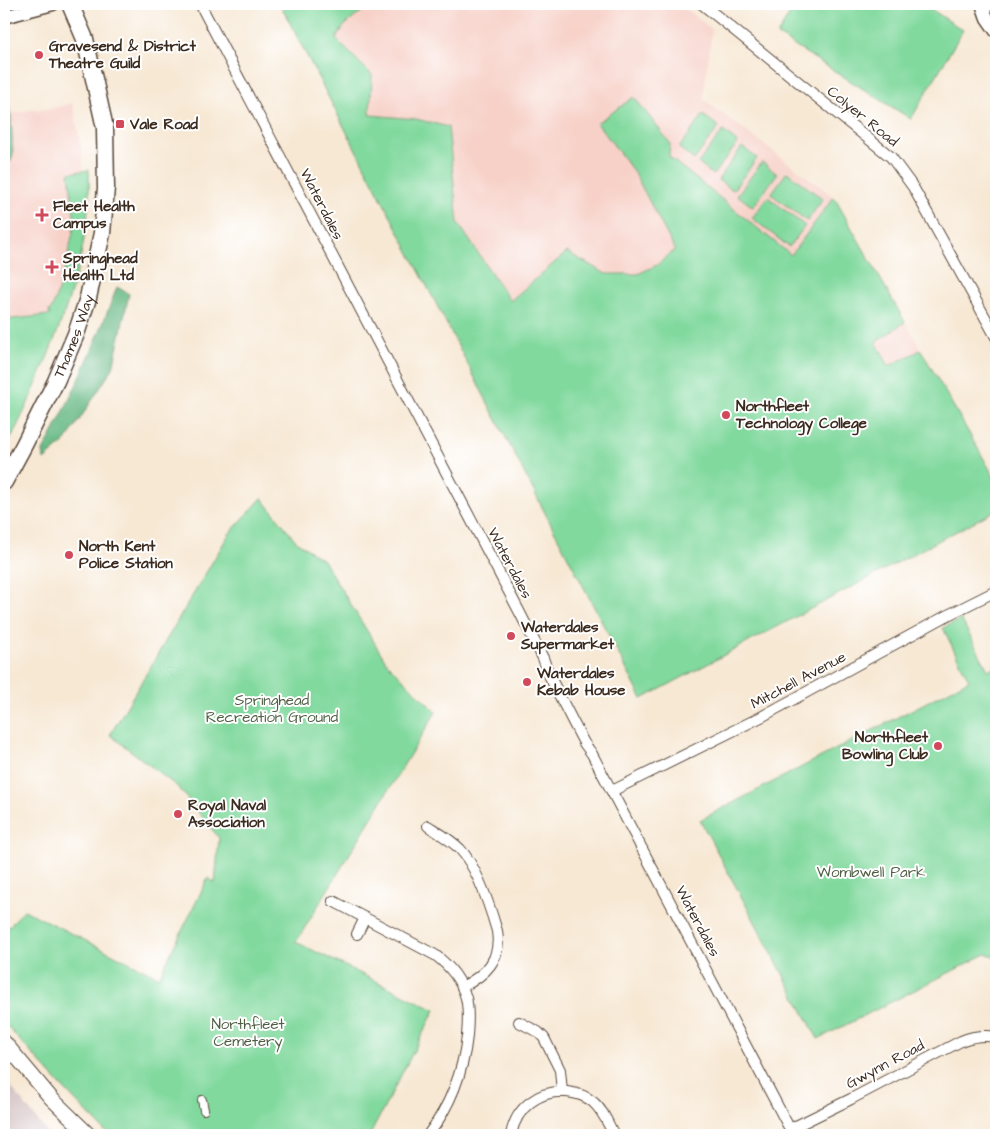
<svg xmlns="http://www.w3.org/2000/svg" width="1000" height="1139" viewBox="0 0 1000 1139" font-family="'Architects Daughter',sans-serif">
  <rect width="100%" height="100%" fill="#fff"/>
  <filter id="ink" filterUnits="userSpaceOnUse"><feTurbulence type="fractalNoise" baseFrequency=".02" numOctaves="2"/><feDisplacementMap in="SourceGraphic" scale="10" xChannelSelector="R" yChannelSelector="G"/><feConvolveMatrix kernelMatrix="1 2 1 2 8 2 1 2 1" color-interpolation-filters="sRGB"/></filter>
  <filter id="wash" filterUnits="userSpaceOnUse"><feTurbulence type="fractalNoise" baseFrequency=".0096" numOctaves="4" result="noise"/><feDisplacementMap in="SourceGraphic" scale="20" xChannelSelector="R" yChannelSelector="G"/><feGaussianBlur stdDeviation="1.12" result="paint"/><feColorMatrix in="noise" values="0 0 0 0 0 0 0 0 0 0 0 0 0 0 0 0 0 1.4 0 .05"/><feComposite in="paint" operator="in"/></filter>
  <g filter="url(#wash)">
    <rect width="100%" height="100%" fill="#f7e8d4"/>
    <!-- built -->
    <g fill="#f7d1c8">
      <path d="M280,4H679L712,29L703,99L834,197L996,480V510L642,699Z"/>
      <path d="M72,103L78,129L82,154L83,175L82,205L55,315L4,320V171L11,161L13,154L10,114L29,110L50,109Z"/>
    </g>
    <!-- industrial -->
    <path fill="#d2bfc0" d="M4,1078L49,1135H4Z"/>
    <!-- green -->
    <g fill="#81d99e" stroke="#5e825e">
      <path d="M280,4H371L344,26L336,39L372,75L370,115L416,119L448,127L458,223L510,301L567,252L606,274H638L657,265L675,250L634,172L597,123L634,97L670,143L669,157L791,255L834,197L905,322L876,342L889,366L921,350L996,480V510L642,699Z"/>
      <path d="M796,4H923L963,30L911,119L777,35Z"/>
      <path d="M703,115L719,127L694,160L679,148Z"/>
      <path d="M723,131L738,143L713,175L698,163Z"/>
      <path d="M742,147L757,158L733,190L718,180Z"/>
      <path d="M762,162L777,174L753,207L737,195Z"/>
      <path d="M89,170C92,236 71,299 47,358C34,390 21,421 4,451V320L50,315L49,310L50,311L52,308L63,277L75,223L69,173Z"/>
      <path d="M787,172L823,199L807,221L771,194Z"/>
      <path d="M768,197L805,226L789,247L752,218Z"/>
      <path d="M262,498L296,541L323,560L387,663L436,712L296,942L435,1010L370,1135H109L67,1092L4,1023V932L24,910L159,977L208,878L215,883L219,838L179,788L110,735L229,534Z"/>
      <path d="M961,619L988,670L996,666V958L986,954L818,1039L700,820L969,680L943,628Z"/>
    </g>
    <!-- forest -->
    <g fill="#68b985" stroke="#527252">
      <path d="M7,99L11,116L13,154L11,161L4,171V100Z"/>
      <path d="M117,287L129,294L113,368L65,442L44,460L43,451C72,398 96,343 117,287Z"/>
    </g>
  </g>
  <g filter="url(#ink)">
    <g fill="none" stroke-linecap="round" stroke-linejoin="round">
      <defs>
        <path id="pedestrian" d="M202,1100L204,1110"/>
        <g id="minor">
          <path d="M200,4L519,611L543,658L549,675L573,722L584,743L592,754L793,1135"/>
          <path d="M702,4L891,157L913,187L996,337"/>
          <path d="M612,791L761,717L948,615L996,591"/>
          <path d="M428,826C439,833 451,840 460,849C477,867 490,907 497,931C502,960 485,975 462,987"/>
          <path d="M333,901L435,955C450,966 461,980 466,998C469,1010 468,1024 467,1036C463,1073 450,1106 428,1135"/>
          <path d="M357,934L365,918"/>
          <path d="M519,1022L538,1032L544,1038L560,1070L562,1092"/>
          <path d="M790,1129L851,1099L961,1041C973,1036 984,1035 996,1037"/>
          <path d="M511,1135C516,1107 539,1090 567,1092C576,1093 586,1096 593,1102C603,1110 608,1124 614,1135"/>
        </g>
        <g id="tertiary">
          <path d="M982,4L987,18L996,31"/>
          <path d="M4,17L53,4"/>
        </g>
        <path id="secondary" d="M4,1042L51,1098L89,1135"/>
        <g id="primary">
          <path id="s1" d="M4,482L24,445L56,381L76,334L88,298L102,233L106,188L105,128L85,39L70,4"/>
        </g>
      </defs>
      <!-- pedestrian casing -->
      <use href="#pedestrian" stroke="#574639" stroke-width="10"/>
      <!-- minor casing -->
      <use href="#minor" stroke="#574639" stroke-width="12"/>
      <!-- tertiary casing -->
      <use href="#tertiary" stroke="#574639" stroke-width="15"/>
      <!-- secondary casing -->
      <use href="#secondary" stroke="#574639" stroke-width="16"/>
      <!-- primary casing -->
      <use href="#primary" stroke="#574639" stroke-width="19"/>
      <!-- pedestrian -->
      <use href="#pedestrian" stroke="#fff" stroke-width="8"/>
      <!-- minor -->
      <use href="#minor" stroke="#fff" stroke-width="10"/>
      <!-- tertiary -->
      <use href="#tertiary" stroke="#fff" stroke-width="12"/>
      <!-- secondary -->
      <use href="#secondary" stroke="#fff" stroke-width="14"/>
      <!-- primary -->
      <use href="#primary" stroke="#fff" stroke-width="16"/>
    </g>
  </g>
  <!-- markers -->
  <g fill="#d1495b" stroke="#fff" stroke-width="2">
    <circle cx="39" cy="55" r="5"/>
    <rect x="115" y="119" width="10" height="10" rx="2.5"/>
    <path d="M39.5 207.5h5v5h5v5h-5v5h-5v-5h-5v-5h5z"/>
    <path d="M49.5 259.5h5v5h5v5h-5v5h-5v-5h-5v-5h5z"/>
    <circle cx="726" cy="415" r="5"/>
    <circle cx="69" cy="555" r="5"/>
    <circle cx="511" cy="636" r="5"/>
    <circle cx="527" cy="682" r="5"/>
    <circle cx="938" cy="746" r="5"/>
    <circle cx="178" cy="814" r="5"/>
  </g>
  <g text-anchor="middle" stroke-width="4" stroke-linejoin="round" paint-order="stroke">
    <!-- poi labels -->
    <g font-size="15" font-weight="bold" fill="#3b2a1e" stroke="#fff" text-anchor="start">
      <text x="49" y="51">Gravesend &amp; District<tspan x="49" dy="17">Theatre Guild</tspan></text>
      <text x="130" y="129">Vale Road</text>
      <text x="53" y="211">Fleet Health<tspan x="53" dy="17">Campus</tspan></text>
      <text x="63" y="263">Springhead<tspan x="63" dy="17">Health Ltd</tspan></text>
      <text x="736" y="411">Northfleet<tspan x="736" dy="17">Technology College</tspan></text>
      <text x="79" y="551">North Kent<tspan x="79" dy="17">Police Station</tspan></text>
      <text x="521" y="632">Waterdales<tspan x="521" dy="17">Supermarket</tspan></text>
      <text x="537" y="678">Waterdales<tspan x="537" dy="17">Kebab House</tspan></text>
      <text x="928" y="742" text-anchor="end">Northfleet<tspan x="928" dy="17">Bowling Club</tspan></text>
      <text x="188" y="810">Royal Naval<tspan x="188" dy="17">Association</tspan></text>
    </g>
    <!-- street labels -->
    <g font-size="15" fill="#3b2a1e" stroke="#fff">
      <text transform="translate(863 116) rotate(39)" y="5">Colyer Road</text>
      <text transform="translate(322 204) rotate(63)" y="5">Waterdales</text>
      <text dy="5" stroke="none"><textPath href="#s1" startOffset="162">Thames Way</textPath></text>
      <text transform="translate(510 563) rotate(62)" y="5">Waterdales</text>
      <text transform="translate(798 680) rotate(-28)" y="5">Mitchell Avenue</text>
      <text transform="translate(698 921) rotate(62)" y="5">Waterdales</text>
      <text transform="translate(885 1064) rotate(-28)" y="5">Gwynn Road</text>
    </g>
    <!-- park labels -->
    <g font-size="15" fill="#505f44" stroke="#fff">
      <text x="272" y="705">Springhead<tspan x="272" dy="17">Recreation Ground</tspan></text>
      <text x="871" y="877">Wombwell Park</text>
      <text x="248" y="1029">Northfleet<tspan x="248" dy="17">Cemetery</tspan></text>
    </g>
  </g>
  <!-- margin -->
  <rect width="1000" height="1139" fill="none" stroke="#fff" stroke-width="20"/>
</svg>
